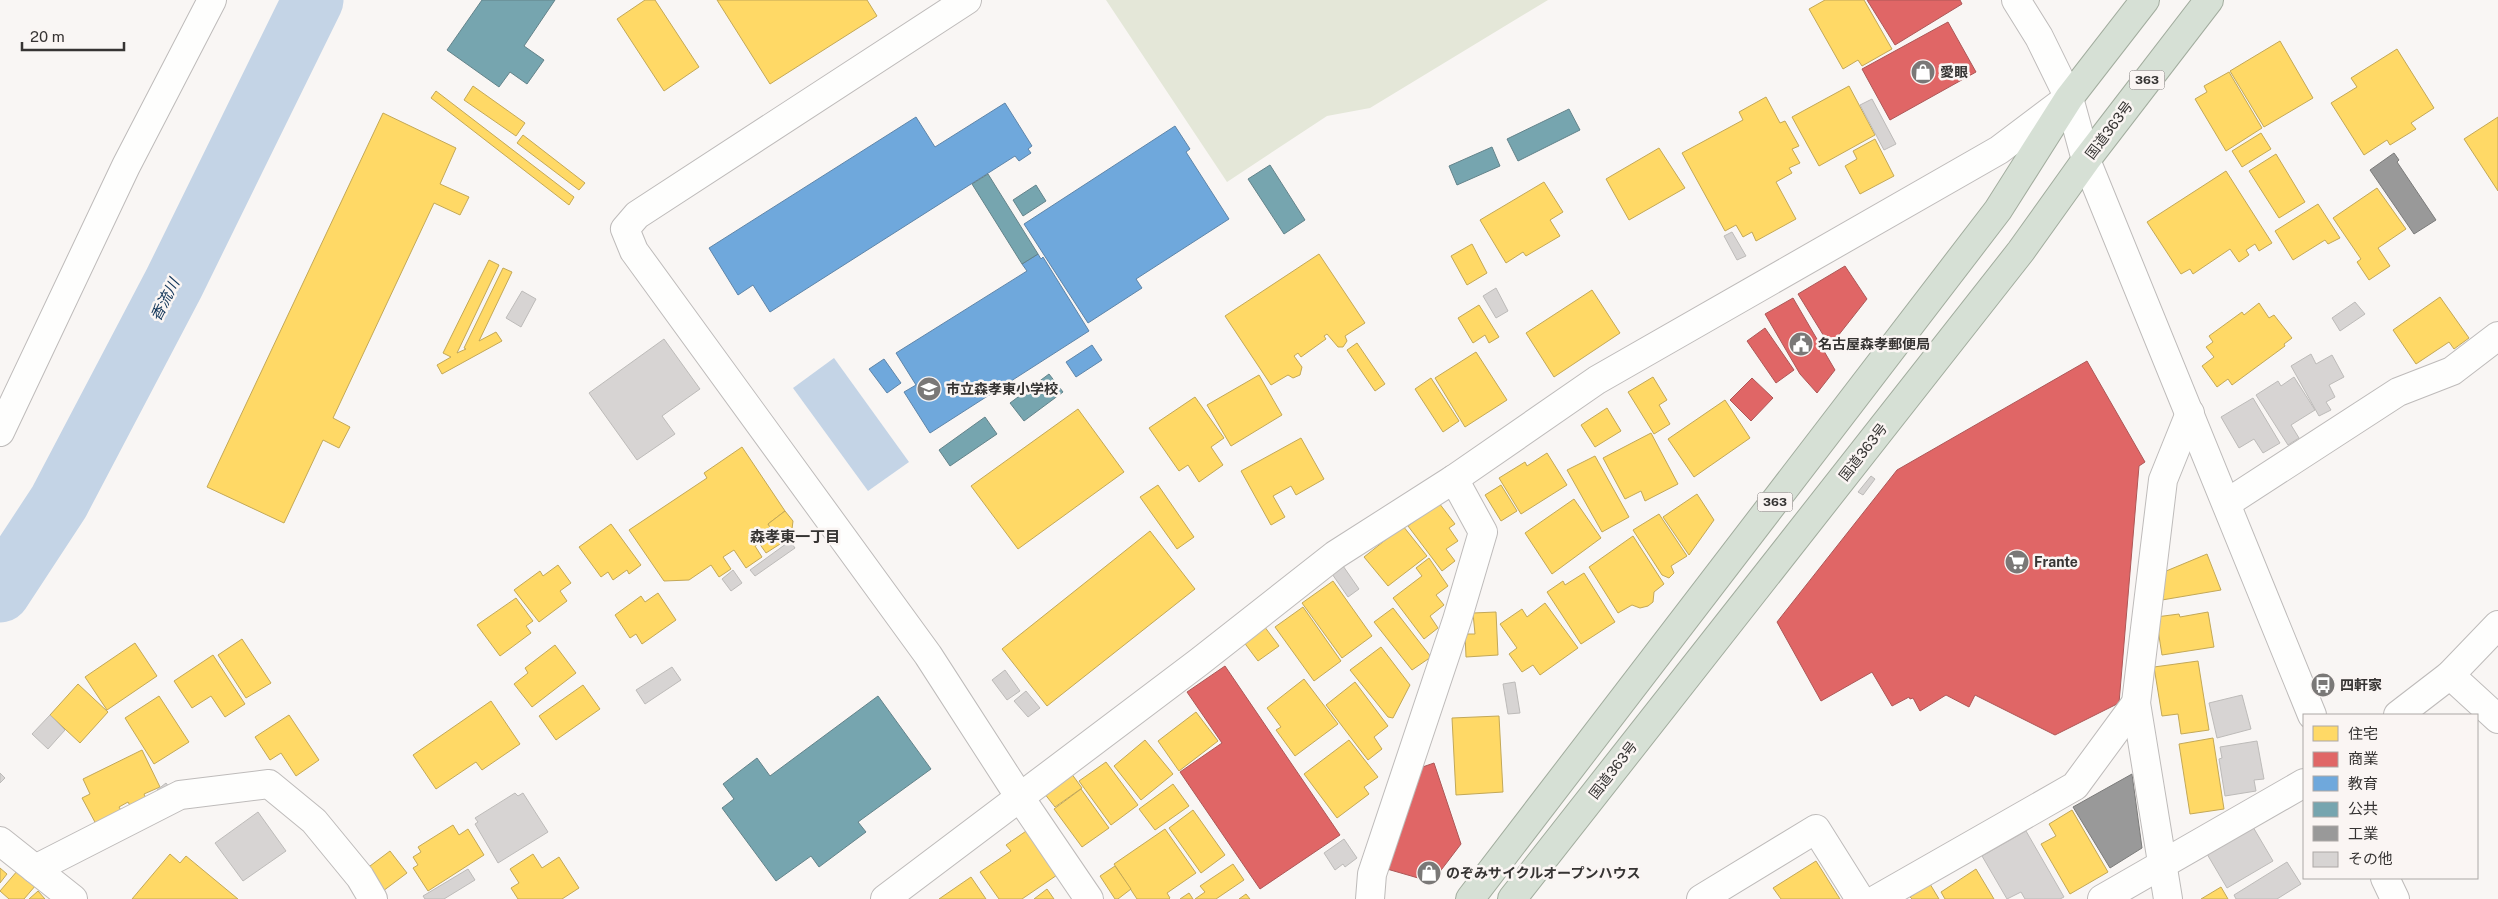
<svg xmlns="http://www.w3.org/2000/svg" width="2498" height="899" viewBox="0 0 2498 899" font-family="'Public Sans','Noto Sans JP',sans-serif">
  <rect width="100%" height="100%" fill="#f9f6f4"/>
  <!-- green -->
  <path fill="#e4e7d8" d="M1106,0H1548L1370,108L1327,116L1227,182Z"/>
  <!-- water -->
  <path fill="#c4d4e6" d="M834,358L909,462L868,491L793,388Z"/>
  <!-- homes -->
  <g fill="#ffd966" stroke="#c3a857">
    <path d="M645,0H655L699,67L664,91L617,19Z"/>
    <path d="M717,0H867L877,16L770,84Z"/>
    <path d="M1825,0H1864L1892,49L1862,66L1858,60L1843,69L1809,9Z"/>
    <path d="M2280,41L2313,98L2264,127L2230,71Z"/>
    <path d="M2397,49L2434,108L2411,123L2416,129L2390,145L2387,140L2364,155L2331,103L2357,87L2351,78Z"/>
    <path d="M2229,72L2262,128L2226,151L2195,99L2207,92L2204,86Z"/>
    <path d="M473,86L525,123L516,136L464,100Z"/>
    <path d="M1849,86L1875,135L1819,166L1792,117Z"/>
    <path d="M436,91L574,197L569,205L431,98Z"/>
    <path d="M1766,97L1780,123L1785,121L1799,146L1792,149L1800,163L1789,168L1792,173L1776,182L1796,219L1756,241L1752,232L1743,237L1736,225L1725,231L1682,153L1743,120L1739,112Z"/>
    <path d="M383,113L456,148L440,184L469,197L460,215L434,203L333,418L350,427L339,448L323,440L284,523L207,487Z"/>
    <path d="M2498,117V191L2464,139Z"/>
    <path d="M2261,133L2271,149L2242,167L2232,151Z"/>
    <path d="M523,135L585,183L579,190L517,143Z"/>
    <path d="M1875,139L1894,176L1860,194L1845,166L1857,159L1853,151Z"/>
    <path d="M1659,148L1685,188L1629,220L1606,179Z"/>
    <path d="M2276,154L2305,202L2279,218L2249,171Z"/>
    <path d="M2226,171L2272,243L2259,251L2255,244L2246,250L2249,255L2239,262L2230,249L2193,274L2190,269L2181,274L2147,222Z"/>
    <path d="M1544,182L1563,212L1550,220L1560,236L1526,256L1523,252L1506,263L1480,220Z"/>
    <path d="M2377,188L2406,229L2378,248L2390,266L2369,280L2357,262L2361,259L2333,218Z"/>
    <path d="M2318,204L2340,238L2328,244L2325,240L2293,260L2275,231Z"/>
    <path d="M1472,244L1487,273L1467,285L1451,256Z"/>
    <path d="M1319,254L1365,323L1345,336L1347,341L1343,347H1338L1327,334L1324,336L1326,339L1301,357L1298,353L1294,356L1302,367L1300,375L1293,378L1288,375L1271,385L1225,316Z"/>
    <path d="M489,260L499,265L457,353L466,349L464,348L503,268L512,272L479,341L496,332L502,341L442,374L437,365L451,357L443,353Z"/>
    <path d="M1592,290L1620,333L1554,377L1526,333Z"/>
    <path d="M2440,297L2469,338L2454,349L2449,342L2416,364L2393,330Z"/>
    <path d="M2259,303L2269,318L2274,315L2292,338L2284,344L2285,346L2232,385L2228,379L2217,387L2202,366L2214,357L2206,347L2213,342L2209,336L2242,312L2244,315Z"/>
    <path d="M1479,305L1499,337L1489,343L1485,335L1473,343L1458,318Z"/>
    <path d="M1357,343L1385,384L1375,391L1347,350Z"/>
    <path d="M1476,352L1507,400L1465,427L1435,378Z"/>
    <path d="M1259,375L1282,415L1231,446L1207,405Z"/>
    <path d="M1653,377L1667,400L1659,405L1670,424L1654,434L1628,392Z"/>
    <path d="M1431,378L1459,421L1443,432L1415,389Z"/>
    <path d="M1195,397L1224,438L1211,447L1223,465L1199,482L1188,465L1179,471L1149,428Z"/>
    <path d="M1725,400L1750,438L1694,477L1668,439Z"/>
    <path d="M1607,408L1621,431L1595,447L1581,425Z"/>
    <path d="M1078,409L1124,472L1018,549L971,486Z"/>
    <path d="M1651,433L1678,484L1645,501L1641,491L1625,499L1603,458Z"/>
    <path d="M1301,438L1324,479L1296,495L1291,486L1273,496L1285,517L1271,525L1241,471Z"/>
    <path d="M742,447L785,511L768,524L774,533L755,546L762,557L746,568L734,550L723,557L731,569L719,577L711,565L689,580L664,581L629,530L707,478L704,473Z"/>
    <path d="M1547,453L1567,485L1521,514L1499,478L1525,462L1527,466Z"/>
    <path d="M1595,456L1629,517L1602,532L1567,470Z"/>
    <path d="M1158,485L1194,537L1177,549L1140,497Z"/>
    <path d="M1501,485L1517,511L1501,521L1485,495Z"/>
    <path d="M1697,494L1714,520L1689,555L1663,517Z"/>
    <path d="M1574,499L1601,538L1552,574L1525,533Z"/>
    <path d="M1439,503L1455,524L1449,528L1458,541L1446,549L1455,561L1442,571L1408,526Z"/>
    <path d="M785,511L793,521L791,537L766,553L759,543L774,533L768,524Z"/>
    <path d="M1659,514L1687,556L1671,566L1674,573L1669,578L1662,575L1633,530Z"/>
    <path d="M611,524L641,565L629,574L627,570L613,580L608,572L601,577L579,547Z"/>
    <path d="M1403,526L1427,556L1388,586L1364,557Z"/>
    <path d="M1150,531L1195,589L1047,706L1002,649Z"/>
    <path d="M1633,536L1664,584L1654,592L1653,602L1648,606L1640,608L1632,605L1618,613L1589,567Z"/>
    <path d="M2207,554L2221,590L2156,601L2159,574Z"/>
    <path d="M1429,558L1448,586L1436,595L1444,605L1430,616L1438,628L1424,639L1393,598L1422,576L1416,568Z"/>
    <path d="M558,565L571,583L560,591L567,601L539,622L514,590L540,571L543,576Z"/>
    <path d="M1584,573L1615,622L1581,644L1547,592L1563,581L1565,585Z"/>
    <path d="M1333,581L1372,636L1342,658L1302,603Z"/>
    <path d="M658,593L676,620L642,644L636,634L630,638L615,615L641,596L645,602Z"/>
    <path d="M516,598L533,621L526,626L531,633L500,656L477,625Z"/>
    <path d="M1545,603L1578,648L1540,675L1533,665L1522,672L1509,654L1517,648L1500,624L1522,609L1527,617Z"/>
    <path d="M1303,607L1341,661L1314,681L1275,627Z"/>
    <path d="M1393,608L1431,657L1412,670L1374,622Z"/>
    <path d="M1496,612L1498,655L1466,657L1465,634H1475L1473,613Z"/>
    <path d="M2208,612L2214,647L2162,655L2156,617L2179,614L2180,617Z"/>
    <path d="M1264,626L1279,646L1258,661L1243,641Z"/>
    <path d="M242,639L271,683L246,698L218,655Z"/>
    <path d="M135,643L157,676L107,710L85,677Z"/>
    <path d="M555,645L576,673L532,707L514,684L528,673L525,668Z"/>
    <path d="M1381,647L1410,685L1393,718L1388,717L1350,670Z"/>
    <path d="M213,655L245,704L225,717L211,696L192,708L174,681Z"/>
    <path d="M2198,661L2209,730L2181,734L2178,714L2162,716L2154,667Z"/>
    <path d="M1304,679L1338,724L1295,756L1276,730L1281,727L1267,708Z"/>
    <path d="M1355,682L1388,726L1374,737L1382,749L1368,760L1326,705Z"/>
    <path d="M78,684L108,712L80,743L50,715Z"/>
    <path d="M583,685L600,709L556,740L539,716Z"/>
    <path d="M159,696L189,742L154,764L125,718Z"/>
    <path d="M491,701L520,744L482,770L476,762L436,789L413,755Z"/>
    <path d="M1196,712L1218,741L1179,771L1158,741Z"/>
    <path d="M289,715L319,760L296,776L281,753L270,760L255,737Z"/>
    <path d="M1499,716L1503,792L1456,795L1452,718Z"/>
    <path d="M2213,738L2224,809L2190,814L2179,744Z"/>
    <path d="M1145,740L1173,774L1141,800L1114,766Z"/>
    <path d="M1349,740L1378,777L1364,787L1369,794L1337,818L1304,774Z"/>
    <path d="M142,750L160,787L144,794L148,803L133,811L128,802L119,807L122,812L96,824L82,798L90,794L83,779Z"/>
    <path d="M1106,762L1138,805L1111,825L1079,781Z"/>
    <path d="M1071,773L1082,788L1055,807L1044,793Z"/>
    <path d="M1173,784L1189,806L1155,830L1139,809Z"/>
    <path d="M1081,789L1109,828L1082,847L1054,809Z"/>
    <path d="M1193,810L1225,855L1201,873L1169,828Z"/>
    <path d="M2072,810L2108,872L2070,894L2041,844L2056,836L2049,824Z"/>
    <path d="M453,825L459,835L468,829L484,855L428,891L413,868L418,865L413,857L421,852L418,847Z"/>
    <path d="M1032,827L1063,871L1022,899H999L980,872L1011,851L1006,845Z"/>
    <path d="M1165,829L1196,873L1167,893L1170,898L1169,899H1137L1114,864Z"/>
    <path d="M390,851L407,873L383,891L366,869Z"/>
    <path d="M170,854L180,863L186,856L238,899H132Z"/>
    <path d="M533,854L542,868L559,857L579,888L562,899H518L511,888L519,883L510,869Z"/>
    <path d="M1816,861L1840,899H1781L1773,888Z"/>
    <path d="M1233,864L1244,880L1216,899H1195L1205,892L1200,886Z"/>
    <path d="M1115,866L1131,889L1118,899H1115L1100,876Z"/>
    <path d="M0,868L7,874L0,883Z"/>
    <path d="M1976,869L1994,899H1945L1941,892Z"/>
    <path d="M18,870L36,885L24,899H9L0,891Z"/>
    <path d="M971,877L986,899H939Z"/>
    <path d="M1930,884L1939,899H1912L1910,897Z"/>
    <path d="M2221,887L2228,899H2201Z"/>
    <path d="M1047,889L1054,899H1034Z"/>
    <path d="M38,891L45,899H29Z"/>
    <path d="M1189,893L1193,899H1180Z"/>
    <path d="M1246,894L1250,899H1239Z"/>
  </g>
  <!-- shops -->
  <g fill="#e06666" stroke="#ad5757">
    <path d="M1867,0H1960L1962,4L1895,45Z"/>
    <path d="M1948,22L1976,72L1890,120L1862,69Z"/>
    <path d="M1845,266L1867,299L1830,346L1798,294Z"/>
    <path d="M1793,298L1835,370L1817,393L1800,374L1765,314Z"/>
    <path d="M1765,328L1794,370L1776,383L1747,341Z"/>
    <path d="M2087,361L2145,462L2139,466L2119,703L2055,735L1975,695L1969,707L1946,695L1920,711L1913,698L1910,699L1909,697L1892,706L1872,672L1821,701L1777,622L1897,470Z"/>
    <path d="M1752,378L1773,398L1751,421L1730,400Z"/>
    <path d="M1225,666L1340,835L1260,889L1180,772L1222,743L1187,692Z"/>
    <path d="M1434,763L1461,844L1432,882L1387,869L1414,770Z"/>
  </g>
  <!-- schools -->
  <g fill="#6fa8dc" stroke="#5e85a9">
    <path d="M1005,103L1032,146L1028,149L1031,153L1019,161L1015,156L770,312L753,285L738,295L709,248L916,117L935,147Z"/>
    <path d="M1175,126L1190,149L1186,152L1229,219L1136,279L1142,288L1088,323L1024,224Z"/>
    <path d="M1038,254L1041,259L1043,257L1089,331L930,433L904,392L916,385L896,353L1027,271L1022,264Z"/>
    <path d="M1092,345L1102,360L1076,377L1066,362Z"/>
    <path d="M884,359L901,383L887,393L869,369Z"/>
  </g>
  <!-- public -->
  <g fill="#76a5af" stroke="#63838a">
    <path d="M482,0H555L524,46L544,60L527,84L510,72L499,87L447,50Z"/>
    <path d="M1569,109L1580,130L1518,161L1507,139Z"/>
    <path d="M1492,147L1500,166L1457,185L1449,166Z"/>
    <path d="M1270,165L1305,220L1284,234L1248,179Z"/>
    <path d="M988,174L1038,254L1022,264L972,184Z"/>
    <path d="M1036,185L1046,201L1023,216L1013,200Z"/>
    <path d="M1049,374L1063,392L1024,421L1010,403Z"/>
    <path d="M985,417L997,434L950,466L939,450Z"/>
    <path d="M878,696L931,769L858,822L866,832L819,867L811,856L776,881L722,808L734,799L723,784L757,758L770,776Z"/>
  </g>
  <!-- industry -->
  <g fill="#999" stroke="#7b7b7a">
    <path d="M2394,153L2399,160L2397,162L2436,220L2414,234L2370,170Z"/>
    <path d="M2132,774L2142,848L2110,868L2073,807Z"/>
  </g>
  <g fill="none" stroke-linecap="round" stroke-linejoin="round">
    <!-- river -->
    <path stroke="#c4d4e6" stroke-width="61" d="M0,592L59,502L174,283L313,0"/>
  </g>
  <!-- building -->
  <g fill="#d7d4d3" stroke="#bdbbb9">
    <path d="M1872,99L1896,144L1884,150L1860,105Z"/>
    <path d="M1732,232L1746,256L1737,260L1724,236Z"/>
    <path d="M1496,288L1508,311L1496,318L1483,296Z"/>
    <path d="M522,291L536,299L521,327L506,318Z"/>
    <path d="M2355,302L2365,314L2340,331L2332,318Z"/>
    <path d="M664,339L700,389L662,416L675,434L637,460L589,393Z"/>
    <path d="M2311,354L2316,364L2332,355L2344,377L2329,385L2335,397L2326,402L2331,410L2319,416L2291,366Z"/>
    <path d="M2294,377L2315,410L2291,425L2299,438L2288,445L2256,395L2278,381L2281,386Z"/>
    <path d="M2253,398L2280,443L2263,453L2254,439L2239,448L2221,417Z"/>
    <path d="M1871,476L1875,479L1863,495L1858,492Z"/>
    <path d="M790,541L795,548L755,576L750,570Z"/>
    <path d="M1341,563L1359,589L1348,597L1330,571Z"/>
    <path d="M733,570L742,583L731,591L722,579Z"/>
    <path d="M672,667L681,680L645,704L636,690Z"/>
    <path d="M1005,670L1020,691L1007,700L992,680Z"/>
    <path d="M1515,682L1520,713L1508,714L1503,684Z"/>
    <path d="M1026,691L1040,708L1028,717L1014,701Z"/>
    <path d="M2242,695L2251,729L2217,738L2209,703Z"/>
    <path d="M50,715L65,730L48,749L32,734Z"/>
    <path d="M2257,741L2264,779L2254,780L2256,791L2225,796L2219,759L2222,758L2220,747Z"/>
    <path d="M0,773L5,778L0,783Z"/>
    <path d="M166,783L173,792L164,800L157,790Z"/>
    <path d="M515,793L518,796L523,793L548,832L498,863L475,824L478,822L475,818Z"/>
    <path d="M258,812L286,851L243,881L215,843Z"/>
    <path d="M2253,827L2273,861L2227,888L2207,854Z"/>
    <path d="M2026,831L2064,897L2060,899H2025L2021,892L2007,899L1982,856Z"/>
    <path d="M1344,839L1357,858L1345,867L1343,864L1335,870L1324,853Z"/>
    <path d="M2287,862L2301,884L2277,899H2236L2234,895Z"/>
    <path d="M468,869L475,880L444,899H425L423,896Z"/>
  </g>
  <g fill="none" stroke-linecap="round" stroke-linejoin="round">
    <defs>
      <g id="minor">
        <path d="M967,0L637,215L625,229L634,251L928,655L1019,796L1089,899"/>
        <path d="M0,432L126,166L212,0"/>
        <path d="M2227,503L2398,392L2452,371L2498,336"/>
        <path d="M2450,675L2498,719"/>
        <path d="M2398,715L2450,675L2498,625"/>
        <path d="M0,841L73,899"/>
        <path d="M35,869L180,795L269,784L314,821L360,877L373,899"/>
        <path d="M885,899L1199,662L1335,555L1454,479L1597,380L1999,150L2068,98"/>
        <path d="M1370,899L1372,874L1457,620L1483,532L1454,479"/>
        <path d="M1701,899L1816,829L1860,899"/>
        <path d="M1877,899L2075,786L2136,703"/>
        <path d="M2102,899L2304,783"/>
        <path d="M2168,899L2136,703L2163,480L2190,413"/>
      </g>
      <g id="tertiary">
        <path d="M2016,0L2039,37L2069,98L2086,160L2312,715"/>
        <path d="M2385,878L2395,899"/>
      </g>
      <g id="trunk">
        <path d="M1470,899L1998,210L2069,98L2145,0"/>
        <path d="M1512,899L2021,251L2086,160L2209,0"/>
      </g>
    </defs>
    <!-- minor casing -->
    <use href="#minor" stroke="#bebbba" stroke-width="30"/>
    <!-- tertiary casing -->
    <use href="#tertiary" stroke="#bebbba" stroke-width="30"/>
    <!-- trunk casing -->
    <use href="#trunk" stroke="#a2ac9e" stroke-width="30"/>
    <!-- minor -->
    <use href="#minor" stroke="#fefefd" stroke-width="28"/>
    <!-- tertiary -->
    <use href="#tertiary" stroke="#fefefd" stroke-width="28"/>
    <!-- trunk -->
    <use href="#trunk" stroke="#d6e0d5" stroke-width="28"/>
  </g>
  <!-- icons -->
  <defs>
    <symbol id="shop-disc" viewBox="-11 -11 22 22"><circle r="9.5" fill="#7a7877" stroke="#faf5f3"/><path d="M-5-2.5h2.3a2.7 3.5 0 0 1 5.4 0H5L5.5 6h-11ZM-1.5-2.5h3a1.5 2.3 0 0 0-3 0Z" fill="#fff"/></symbol>
    <symbol id="civic-disc" viewBox="-11 -11 22 22"><circle r="9.5" fill="#7a7877" stroke="#faf5f3"/><path d="M-.6-6.5H3V-4.5H.6V-3L4-1V1h2V6H-6V1h2V-1L-.6-3ZM-1.2 2.5V6h2.4V2.5Z" fill="#fff"/></symbol>
    <symbol id="school-disc" viewBox="-11 -11 22 22"><circle r="9.5" fill="#7a7877" stroke="#faf5f3"/><path d="M0-5L7-2L0 1L-7-2ZM-4 1L0 2.5L4 1V4Q0 6-4 4Z" fill="#fff"/></symbol>
    <symbol id="supermarket-disc" viewBox="-11 -11 22 22"><circle r="9.5" fill="#7a7877" stroke="#faf5f3"/><path d="M-6-5.5h2.5l.6 2H6L4.5 2H-2.5L-4.4-4H-6ZM-1.5 3.2a1.3 1.3 0 1 0 .1 0ZM3 3.2a1.3 1.3 0 1 0 .1 0Z" fill="#fff"/></symbol>
    <symbol id="bus-disc" viewBox="-11 -11 22 22"><circle r="9.5" fill="#7a7877" stroke="#faf5f3"/><path d="M-5-6H5V4H4V6H2V4H-2V6H-4V4H-5ZM-3.5-4V0h7V-4ZM-3.5 1.2v1.5H-2V1.2ZM2 1.2v1.5H3.5V1.2Z" fill="#fff"/></symbol>
  </defs>
  <g fill-rule="evenodd">
    <use href="#shop-disc" x="1909" y="58" width="28" height="28"/>
    <use href="#civic-disc" x="1787" y="330" width="28" height="28"/>
    <use href="#school-disc" x="915" y="375" width="28" height="28"/>
    <use href="#supermarket-disc" x="2003" y="548" width="28" height="28"/>
    <use href="#bus-disc" x="2309" y="671" width="28" height="28"/>
    <use href="#shop-disc" x="1415" y="859" width="28" height="28"/>
  </g>
  <g text-anchor="middle" stroke-width="5" stroke-linejoin="round" paint-order="stroke">
    <!-- shield labels -->
    <g fill="#faf5f3" stroke="#716e6d" stroke-width="1">
      <rect x="2129.5" y="70.5" width="35" height="19" rx="4"/>
      <rect x="1757.5" y="492.5" width="35" height="19" rx="4"/>
    </g>
    <g font-size="12" font-weight="bold" fill="#363433">
      <text x="2147" y="84">363</text>
      <text x="1775" y="506">363</text>
    </g>
    <!-- poi labels -->
    <g font-size="14" font-weight="bold" fill="#363433" stroke="#faf5f3" text-anchor="start">
      <text x="1940" y="77">愛眼</text>
      <text x="1818" y="349">名古屋森孝郵便局</text>
      <text x="946" y="394">市立森孝東小学校</text>
      <text x="2034" y="567">Frante</text>
      <text x="2340" y="690">四軒家</text>
      <text x="1446" y="878">のぞみサイクルオープンハウス</text>
    </g>
    <!-- street labels -->
    <g font-size="14" fill="#363433" stroke="#faf5f3">
      <text transform="translate(2109 130) rotate(-53)" y="5">国道363号</text>
      <text transform="translate(1863 452) rotate(-52)" y="5">国道363号</text>
      <text transform="translate(1613 770) rotate(-52)" y="5">国道363号</text>
    </g>
    <!-- water labels -->
    <g font-size="15" font-style="italic" fill="#103458" stroke="#faf5f3">
      <text transform="translate(165 300) rotate(-63)" y="5">香流川</text>
    </g>
    <!-- neighbourhood labels -->
    <g font-size="15" font-weight="bold" fill="#363433" stroke="#faf5f3">
      <text x="795" y="542">森孝東一丁目</text>
    </g>
  </g>
  <!-- legend -->
  <rect x="2303" y="714" width="175" height="165" fill="#faf5f3" stroke="#aca8a6"/>
  <rect x="2313" y="726" width="25" height="15" fill="#ffd966" stroke="#aca8a6"/>
  <text x="2348" y="739" font-size="15" fill="#363433">住宅</text>
  <rect x="2313" y="752" width="25" height="15" fill="#e06666" stroke="#aca8a6"/>
  <text x="2348" y="764" font-size="15" fill="#363433">商業</text>
  <rect x="2313" y="776" width="25" height="15" fill="#6fa8dc" stroke="#aca8a6"/>
  <text x="2348" y="789" font-size="15" fill="#363433">教育</text>
  <rect x="2313" y="802" width="25" height="15" fill="#76a5af" stroke="#aca8a6"/>
  <text x="2348" y="814" font-size="15" fill="#363433">公共</text>
  <rect x="2313" y="826" width="25" height="15" fill="#999999" stroke="#aca8a6"/>
  <text x="2348" y="839" font-size="15" fill="#363433">工業</text>
  <rect x="2313" y="852" width="25" height="15" fill="#d7d4d3" stroke="#aca8a6"/>
  <text x="2348" y="864" font-size="15" fill="#363433">その他</text>
  <!-- scale -->
  <path d="M22 42v8h102v-8" fill="none" stroke="#363433" stroke-width="2.5"/>
  <text x="30" y="42" font-size="15" fill="#363433" stroke="#faf5f3" stroke-width="4" paint-order="stroke">20 m</text>
</svg>
